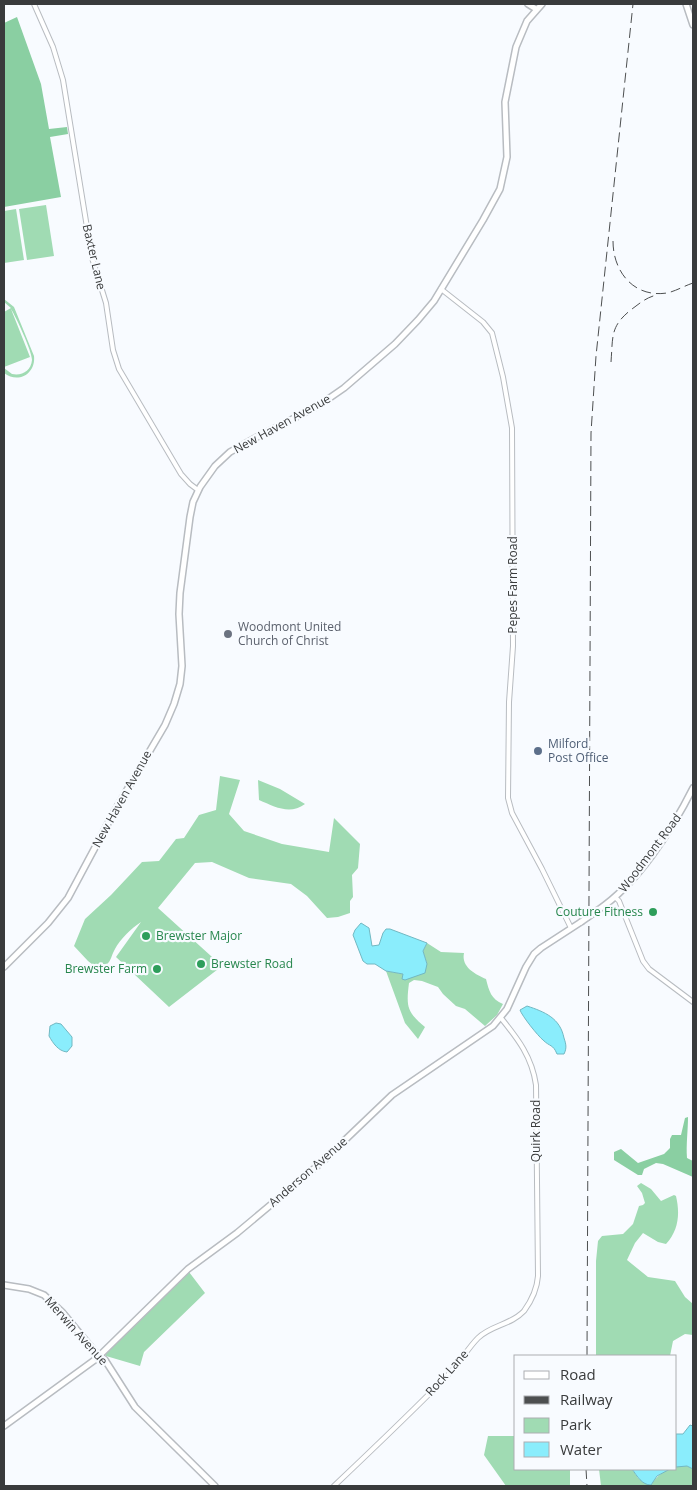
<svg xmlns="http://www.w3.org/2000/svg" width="697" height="1490" viewBox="0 0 697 1490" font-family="'Open Sans',sans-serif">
  <rect width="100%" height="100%" fill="#f8fbff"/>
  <!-- green -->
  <g fill="#a0dbb3">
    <path d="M46,205L54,256L27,260L19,209Z"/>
    <path d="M16,209L24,260L4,263V211Z"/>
    <path d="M4,299L14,307L34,356C36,374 18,384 4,373V368L12,374C22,376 31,371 32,360C32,351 16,317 11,309L30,357L4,367V312L11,308L4,302Z"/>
    <path d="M220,776L240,780L229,814L244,831L282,844L329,852L334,818L360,844L358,868L352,875L353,897L350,901V913L338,917L327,918L307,896L291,884L249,878L212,862L195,863L158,908L222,966L169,1007L116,957L141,922C132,928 120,939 115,949C109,960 112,965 97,968L88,961L74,946L85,919L111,895L142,862L159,861L176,839L184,838L199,815L216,810Z"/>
    <path d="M258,780L280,789L305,804C290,815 275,807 259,800Z"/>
    <path d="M427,943L441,952L464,953C461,967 475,974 486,979C489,991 491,999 503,1004L497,1015L485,1026L465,1009L456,1006L443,994L438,987L422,981L414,980L409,983C406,1007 407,1012 425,1027L418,1039L405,1023L386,971L403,974L427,964L423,951Z"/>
    <path d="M641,1183L651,1189L661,1201L674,1195L676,1196C680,1213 679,1230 666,1244L658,1242L643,1233L635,1243L627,1260L648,1277L675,1281L685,1297L693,1304V1335L685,1334L673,1341L670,1356H596V1261L598,1241L602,1236L623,1234L633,1224L639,1206L643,1205L645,1203L642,1193L637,1186Z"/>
    <path d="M189,1272L205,1293L144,1352L140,1366L106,1356V1354Z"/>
    <path d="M488,1436H516V1469H570V1486H506L484,1455Z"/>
    <path d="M678,1466H687L693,1469V1486H601L599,1469H632L638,1478L651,1485C657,1476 664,1469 676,1469V1467Z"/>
  </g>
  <!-- forest -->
  <g fill="#8acfa2">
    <path d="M17,17L41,84L49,129L67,127L68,134L50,137L61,197L4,207V23Z"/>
    <path d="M688,1117C688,1131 686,1144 687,1158L693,1161V1177L663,1164L656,1163L644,1169L642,1175H638L614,1160V1152L621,1149L638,1163L664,1154L670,1148V1139L672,1135H681L685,1118Z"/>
  </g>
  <!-- water -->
  <g fill="#8aedfc" stroke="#72b8c2">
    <path d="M361,923L369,928L372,946L379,945L383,933L386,929H390L427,943L423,951L427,964L425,973L405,980L402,979L403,974L386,971L375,964H367L363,961L353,935L355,930Z"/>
    <path d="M527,1006C545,1012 560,1018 564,1038C566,1044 567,1048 564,1054H557C553,1044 550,1047 543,1040C538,1036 522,1016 520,1010Z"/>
    <path d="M56,1023L61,1024L72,1037V1046L67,1052C58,1051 53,1043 49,1036L50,1026Z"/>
    <path d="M690,1425L693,1426V1469L687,1466L676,1467V1434H683Z"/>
    <path d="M632,1469H670L657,1476L651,1485C642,1485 637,1476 632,1469Z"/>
  </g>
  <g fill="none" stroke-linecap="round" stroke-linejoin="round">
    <defs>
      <g id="minor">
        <path d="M34,4L53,47L63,80L92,258L106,303L113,350L119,369L181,474L190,484L198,490"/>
        <path d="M441,289L483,322L492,333L503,377L512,428L513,646L509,702L508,798L512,813L542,869L571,928"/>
        <path d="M616,898L619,901L643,961L649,969L693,1002"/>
        <path d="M334,1486C373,1449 412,1412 449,1374C460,1363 467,1349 478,1338C491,1325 511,1325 524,1311C532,1300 537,1290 538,1276L536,1085C532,1057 518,1039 501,1018"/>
      </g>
      <g id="major">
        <path d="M528,4L536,9"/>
        <path d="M686,4L693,25"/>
        <path d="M598,910C637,884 672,830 693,788"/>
        <path d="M4,967L48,923L68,898L114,812L165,725L174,704L180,684L182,666L179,614L180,593L190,517L193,502L200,487L215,466L230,452L257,437L318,406L344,388L395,344L418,320L434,301L483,220L500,189L507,157L505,102L516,47L527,21L542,4"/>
        <path d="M4,1285L29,1289L44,1295L63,1313L96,1353L105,1360L135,1407L215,1486"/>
        <path d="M4,1426L96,1359L188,1269L237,1233L322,1162L392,1095L493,1026L507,1009L526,967L534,954L541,948L581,922"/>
      </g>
    </defs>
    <!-- minor casing -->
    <use href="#minor" stroke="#b8bcc1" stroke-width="6"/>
    <!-- major casing -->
    <use href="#major" stroke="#b8bcc1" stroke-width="8"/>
    <!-- minor -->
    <use href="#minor" stroke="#fff" stroke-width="4"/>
    <!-- major -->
    <use href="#major" stroke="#fff" stroke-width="5"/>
    <!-- rail -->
    <g stroke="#4d4f50" stroke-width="1" stroke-dasharray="10 5" stroke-linecap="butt">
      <path d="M613,241C613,272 634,298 667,293C676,291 684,286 693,283"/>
      <path d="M611,362C613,336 610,326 632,309C640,303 647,297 657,295"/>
      <path d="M587,1356L591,433L596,356L633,4"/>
      <path d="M586,1469L587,1486"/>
    </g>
    <defs>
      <path id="major-bridge" d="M581,922L598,910"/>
    </defs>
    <!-- major-bridge casing -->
    <use href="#major-bridge" stroke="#b8bcc1" stroke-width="8" stroke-linecap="butt"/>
    <!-- major-bridge -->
    <use href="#major-bridge" stroke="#fff" stroke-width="5"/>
  </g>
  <!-- markers -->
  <circle fill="#6b7280" stroke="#f8fbff" stroke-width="2" cx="228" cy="634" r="5"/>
  <circle fill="#5c6f8a" stroke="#f8fbff" stroke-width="2" cx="538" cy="751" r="5"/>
  <g fill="#2e9e5b" stroke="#f8fbff" stroke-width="2">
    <circle cx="653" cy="912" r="5"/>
    <circle cx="146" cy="936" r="5"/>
    <circle cx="201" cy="964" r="5"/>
    <circle cx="157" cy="969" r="5"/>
  </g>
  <g text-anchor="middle" stroke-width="4.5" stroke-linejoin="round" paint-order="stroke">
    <!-- street labels -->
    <g font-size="12" fill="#393b3c" stroke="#f8fbff">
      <text transform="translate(94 257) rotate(77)" y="4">Baxter Lane</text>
      <text transform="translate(282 424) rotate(-29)" y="4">New Haven Avenue</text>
      <text transform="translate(513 585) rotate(-90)" y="4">Pepes Farm Road</text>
      <text transform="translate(122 799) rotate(-61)" y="4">New Haven Avenue</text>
      <text transform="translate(650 853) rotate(-53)" y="4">Woodmont Road</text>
      <text transform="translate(536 1131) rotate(-90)" y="4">Quirk Road</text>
      <text transform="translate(308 1172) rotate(-41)" y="4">Anderson Avenue</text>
      <text transform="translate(76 1331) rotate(48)" y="4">Merwin Avenue</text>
      <text transform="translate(447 1373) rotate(-48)" y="4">Rock Lane</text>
    </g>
    <!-- worship labels -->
    <g font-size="12" fill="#5b616d" stroke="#f8fbff" text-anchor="start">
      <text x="238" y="631">Woodmont United<tspan x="238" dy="14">Church of Christ</tspan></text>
    </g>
    <!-- service labels -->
    <g font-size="12" fill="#4e5e75" stroke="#f8fbff" text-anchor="start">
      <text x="548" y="748">Milford<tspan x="548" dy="14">Post Office</tspan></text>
    </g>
    <!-- leisure labels -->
    <g font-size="12" fill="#27864d" stroke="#f8fbff" text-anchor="end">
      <text x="643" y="916">Couture Fitness</text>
      <text x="156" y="940" text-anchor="start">Brewster Major</text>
      <text x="211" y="968" text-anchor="start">Brewster Road</text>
      <text x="147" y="973">Brewster Farm</text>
    </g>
  </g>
  <!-- border -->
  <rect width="697" height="1490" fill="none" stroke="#393b3c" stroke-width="10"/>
  <!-- legend -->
  <rect x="514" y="1355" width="162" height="115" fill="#f8fbff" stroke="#acaeb1"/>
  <rect x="524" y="1371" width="25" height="8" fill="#ffffff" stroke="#acaeb1"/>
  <text x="560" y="1380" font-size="15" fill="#393b3c">Road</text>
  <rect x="524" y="1396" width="25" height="8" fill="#4d4f50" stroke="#acaeb1"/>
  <text x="560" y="1405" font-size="15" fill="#393b3c">Railway</text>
  <rect x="524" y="1418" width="25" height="15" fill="#a0dbb3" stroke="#acaeb1"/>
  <text x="560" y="1430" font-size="15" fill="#393b3c">Park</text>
  <rect x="524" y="1442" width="25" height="15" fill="#8aedfc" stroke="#acaeb1"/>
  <text x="560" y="1455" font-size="15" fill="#393b3c">Water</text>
</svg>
